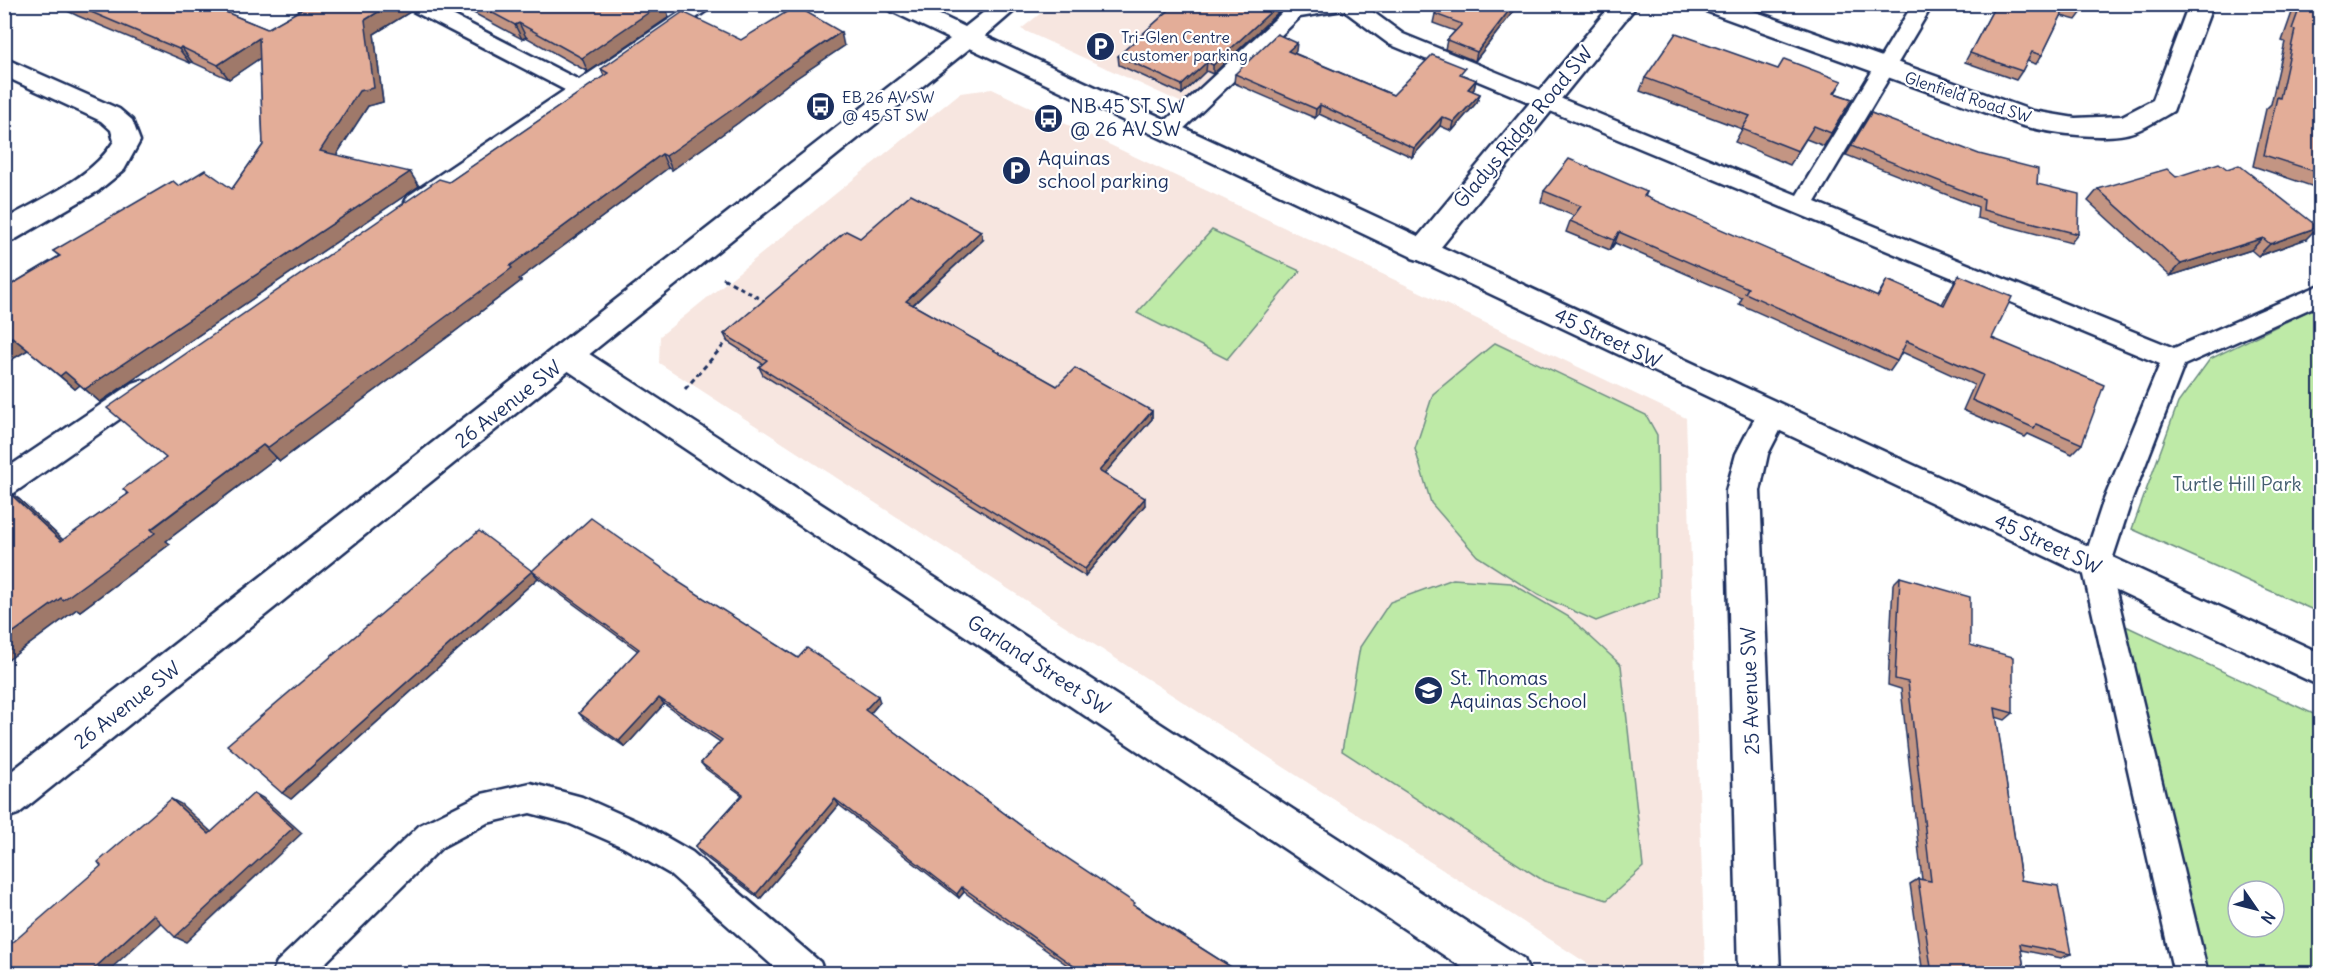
<svg xmlns="http://www.w3.org/2000/svg" width="2325" height="978" viewBox="0 0 2325 978" font-family="Delius,sans-serif">
  <rect width="100%" height="100%" fill="#fff"/>
  <filter id="ink" filterUnits="userSpaceOnUse"><feTurbulence type="fractalNoise" baseFrequency=".0167" numOctaves="2"/><feDisplacementMap in="SourceGraphic" scale="12" xChannelSelector="R" yChannelSelector="G"/><feConvolveMatrix kernelMatrix="1 2 1 2 8 2 1 2 1" color-interpolation-filters="sRGB"/></filter>
  <g filter="url(#ink)">
    <!-- built -->
    <g fill="#f7e6e0">
      <path d="M1051,5H1286L1182,103L1021,29Z"/>
      <path d="M992,89L1686,418L1705,962L1692,973H1602L659,363L660,336L960,93Z"/>
    </g>
    <!-- green -->
    <g fill="#beeaa7" stroke="#6c8c82" stroke-width="1.5" fill-rule="evenodd">
      <path d="M1212,230L1300,271L1227,359L1137,313Z"/>
      <path d="M2320,305V613L2132,529L2178,403L2210,359Z"/>
      <path d="M1495,343L1646,415L1657,435L1659,597L1596,621L1538,595L1477,556L1431,503L1415,449L1433,394Z"/>
      <path d="M1453,579L1511,583L1569,617L1621,665L1643,867L1607,900L1544,881L1342,751L1360,647L1390,602Z"/>
      <path d="M2115,621L2320,717V973H2202ZM2238,891H2274V927H2238Z"/>
    </g>
    <g fill="none" stroke-linecap="round" stroke-linejoin="round">
      <defs>
        <g id="lane">
          <path d="M404,4H431L579,80L692,4H716L424,208L416,210L408,208L405,202L408,196L565,90L407,8Z"/>
          <path d="M1302,4H1362L1403,34L1797,195L1913,4H1933L1815,202L2174,348L2320,285V304L2184,365L2131,502L2110,566L2208,974H2174L2082,566L2103,502L2160,364L1389,44L1343,10L1300,17L1177,135L1169,137L1161,135L1158,130L1161,125L1287,8Z"/>
          <path d="M142,380L151,383L155,390L151,397L14,493L4,496V470L133,383Z"/>
          <path d="M530,783L582,797L645,825L692,852L820,962L825,974H782L670,874L623,847L568,823L530,813L487,823L442,847L314,974H272L277,962L420,825L482,794Z"/>
        </g>
        <g id="street">
          <path d="M1612,4H1638L1432,258L1422,261L1412,258L1408,251L1412,244Z"/>
          <path d="M1697,4H1734L2033,111L2075,118L2122,116L2153,100L2189,4H2213L2173,111C2161,118 2149,126 2136,131C2109,142 2048,133 2020,125L1700,9Z"/>
          <path d="M4,58L119,109L132,120L140,141L124,170L98,191L14,240L4,243V220C42,198 91,179 114,141L111,130L101,121L4,76Z"/>
          <path d="M569,344L580,348L1524,959L1530,974H1472L558,364L554,356L558,348Z"/>
          <path d="M1772,402L1783,406L1788,415L1768,454L1760,491L1780,974H1738L1726,491L1736,454L1761,406Z"/>
        </g>
        <path id="secondary" d="M884,4H917L965,27L994,4H1022L985,36L2320,653V686L970,48L18,814L4,819V777L950,39L887,9Z"/>
      </defs>
      <!-- lane casing -->
      <use href="#lane" stroke="#1b2f5e" stroke-width="5"/>
      <!-- street casing -->
      <use href="#street" stroke="#1b2f5e" stroke-width="5"/>
      <!-- secondary casing -->
      <use href="#secondary" stroke="#1b2f5e" stroke-width="5"/>
      <!-- path -->
      <g stroke="#1b2f5e" stroke-width="3" stroke-dasharray="5 4" stroke-linecap="butt">
        <path d="M723,278L766,302"/>
        <path d="M685,389L730,338"/>
      </g>
      <!-- lane -->
      <use href="#lane" fill="#fff" fill-rule="evenodd"/>
      <!-- street -->
      <use href="#street" fill="#fff" fill-rule="evenodd"/>
      <!-- secondary -->
      <use href="#secondary" fill="#fff" fill-rule="evenodd"/>
    </g>
    <!-- wall -->
    <g fill="#c39583" stroke="#1b2f5e" stroke-width="1.5">
      <path d="M53,4H206L267,29L311,4H406L410,12L374,34L383,102L368,106L336,155L419,186L100,402L80,385L75,389L28,350L4,364V289L59,256L53,251L179,186L232,189L263,145L260,58L229,79L192,62L190,63L78,16Z"/>
      <path d="M457,4H667L665,6L669,17L588,72L526,37L522,39Z"/>
      <path d="M1176,4H1293L1285,6L1213,74L1206,71L1182,94L1119,65L1118,56Z"/>
      <path d="M1443,4H1519L1475,61L1445,49L1447,40L1455,31L1433,23L1435,14Z"/>
      <path d="M2004,4H2085L2082,12L2076,20L2061,16L2042,55L2036,64L2027,61L2022,71L2016,80L1965,62L1995,6L2002,8Z"/>
      <path d="M2295,4H2320V189L2253,166L2266,109L2271,104L2285,42L2282,41Z"/>
      <path d="M741,40L844,46L789,83L738,123L672,170L668,168L519,279L521,281L453,333L280,461L276,458L166,541L170,544L80,611L77,609L4,663V488L19,499L63,540L128,494L166,458L449,182L604,76L601,69Z"/>
      <path d="M1296,51L1294,53L1393,95L1463,75L1476,80L1474,89L1472,91L1480,94L1477,102L1452,131L1440,126L1412,157L1319,114L1315,118L1234,83L1235,74Z"/>
      <path d="M1778,69L1842,81L1835,93L1852,99L1824,146L1806,139L1790,165L1735,142L1742,129L1640,91L1645,78Z"/>
      <path d="M1871,113L2037,184L2078,234L2071,243L1977,218L1978,207L1846,155Z"/>
      <path d="M2176,177L2306,239L2258,256L2251,250L2170,276L2088,201L2098,189Z"/>
      <path d="M1544,191L1647,192L1645,197L1877,297L1887,280L1942,304L1952,286L1959,275L1992,338L2082,444L2072,454L2028,434L2025,437L1963,410L1974,385L1902,352L1897,361L1890,371L1739,304L1742,298L1615,243L1610,250L1566,232L1570,221L1574,216L1541,202Z"/>
      <path d="M860,238L983,240L913,305L1057,386L1152,411V419L1104,474L1145,505L1085,576L763,375L759,367L763,364L728,342L724,334Z"/>
      <path d="M532,571L682,585L798,658L880,702L870,714L1043,842L1135,906L1242,974H1101L1095,969L1092,974H1080L964,892L959,898L839,805L760,899L700,853L695,847L742,795L706,769L701,763L720,742L664,704L625,747L584,719L579,713L638,651L538,578L291,799Z"/>
      <path d="M1900,577L1970,645L2013,713L2005,720L1996,717L2021,880L2071,954L2061,958L2021,950L2025,974H1923L1910,884L1918,879L1922,880L1901,689L1888,685L1893,584Z"/>
    </g>
    <!-- shaded-wall -->
    <g fill="#9f796a" stroke="#1b2f5e" stroke-width="1.5">
      <path d="M391,4H406L410,12L374,34L383,102L368,106L330,165L320,151L365,20Z"/>
      <path d="M654,4H667L665,6L669,17L588,72L582,58Z"/>
      <path d="M1279,4H1293L1285,6L1213,74V65Z"/>
      <path d="M1514,4H1519L1475,61L1477,52Z"/>
      <path d="M519,23L526,37L522,39L515,25Z"/>
      <path d="M841,32L844,46L789,83L738,123L672,170L666,156L785,69Z"/>
      <path d="M259,38L269,52L229,79L218,65Z"/>
      <path d="M1297,43L1296,51L1287,60L1288,51Z"/>
      <path d="M181,47L192,62L190,63L179,49Z"/>
      <path d="M1207,62L1206,71L1182,94V85Z"/>
      <path d="M1476,80L1474,89L1466,97L1468,89Z"/>
      <path d="M1480,94L1477,102L1452,131L1454,122Z"/>
      <path d="M1320,105L1319,114L1315,118L1316,109Z"/>
      <path d="M1442,117L1440,126L1412,157L1414,148Z"/>
      <path d="M662,154L668,168L519,279L521,281L453,333L280,461L267,448L510,266Z"/>
      <path d="M410,172L419,186L100,402L85,389Z"/>
      <path d="M2318,227L2306,239L2258,256L2270,244Z"/>
      <path d="M981,231L983,240L908,309L906,301Z"/>
      <path d="M1619,232L1615,243L1610,250L1614,240Z"/>
      <path d="M2263,238L2251,250L2170,276L2181,264Z"/>
      <path d="M12,337L28,350L4,364V341Z"/>
      <path d="M65,372L80,385L75,389L60,376Z"/>
      <path d="M1152,411V419L1100,479L1099,471Z"/>
      <path d="M263,445L276,458L166,541L170,544L80,611L77,609L4,663V639L61,598Z"/>
      <path d="M4,488L19,499L77,553L61,541Z"/>
      <path d="M1145,498V505L1085,576V569Z"/>
      <path d="M532,571L538,578L291,799L282,793Z"/>
      <path d="M878,696L880,702L868,716L865,710Z"/>
      <path d="M659,698L664,704L625,747L619,741Z"/>
      <path d="M254,793L263,798L302,833L186,942L175,937Z"/>
      <path d="M171,799L181,804L219,839L209,834Z"/>
      <path d="M835,799L839,805L760,899L756,894Z"/>
      <path d="M962,887L964,892L959,898L957,894Z"/>
      <path d="M153,915L164,920L105,974H88Z"/>
      <path d="M1094,965L1095,969L1092,974H1089Z"/>
    </g>
    <!-- building -->
    <g fill="#e3ad98" stroke="#1b2f5e" stroke-width="1.5">
      <path d="M72,4H206L267,29L311,4H391L365,20L374,88L359,91L320,151L410,172L85,389L65,372L60,376L12,337L4,341V289L60,256L53,251L173,181L179,186L205,170L232,189L263,145L259,38L218,65L181,47L179,49Z"/>
      <path d="M476,4H661L582,58L519,23L515,25Z"/>
      <path d="M1176,4H1279L1213,65L1207,62L1182,85L1118,56Z"/>
      <path d="M1443,4H1514L1477,52L1447,40L1462,24L1435,14Z"/>
      <path d="M2005,4H2085L2082,12L2066,6L2042,55L2032,52L2022,71L1970,53L1995,6L2003,8Z"/>
      <path d="M2301,4H2320V173L2264,155L2277,97L2280,98L2295,30L2292,29Z"/>
      <path d="M796,6L841,32L785,69L733,109L666,156L662,154L510,266L512,268L443,319L267,448L263,445L151,529L155,533L63,600L61,598L4,639V488L61,541L128,494L123,489L166,458L107,408L439,179L449,182L608,73L601,69L683,12L741,40Z"/>
      <path d="M1676,33L1778,69L1784,59L1842,81L1834,93L1852,99L1831,133L1814,126L1798,151L1742,129L1750,116L1645,78Z"/>
      <path d="M1277,34L1297,43L1288,51L1393,95L1432,55L1465,68L1460,74L1476,80L1468,89L1480,94L1454,122L1442,117L1414,148L1320,105L1316,109L1235,74Z"/>
      <path d="M1871,113L1979,154L2038,169L2037,184L2079,194L2078,234L1983,210L1984,199L1851,146Z"/>
      <path d="M1569,159L1647,192L1644,196L1878,297L1887,280L1944,305L1959,275L2012,297L1992,338L2104,385L2082,444L2036,424L2034,428L1972,400L1983,375L1907,341L1897,361L1745,293L1748,288L1619,232L1614,240L1570,221L1581,206L1544,191Z"/>
      <path d="M2219,163L2227,169L2239,165L2318,227L2270,244L2263,238L2181,264L2098,189L2167,169L2176,177Z"/>
      <path d="M911,194L981,231L906,301L1057,386L1075,368L1152,411L1099,471L1145,498L1085,569L759,367L767,360L724,334L846,231L860,238Z"/>
      <path d="M591,518L679,580L677,581L798,658L807,648L878,696L865,710L1043,842L1135,903L1133,905L1242,974H1107L1094,965L1089,974H1085L962,887L957,894L835,799L756,894L695,847L743,794L701,763L722,740L659,698L619,741L579,713L639,649L532,571Z"/>
      <path d="M479,531L532,571L282,793L227,745Z"/>
      <path d="M1900,577L1970,597V645L2013,657V713L1995,708L2021,880L2058,886L2071,954L2020,944L2025,974H1932L1918,879L1931,881L1908,682L1895,679Z"/>
      <path d="M254,793L293,828L175,937L153,915L88,974H4V950L101,866L98,862L171,799L209,834Z"/>
      <path d="M489,967L563,974H463Z"/>
    </g>
  </g>
  <!-- icons -->
  <defs>
    <symbol id="parking-disc" viewBox="-11 -11 22 22"><circle r="9.5" fill="#1b2f5e" stroke="#fff"/><path d="M-3.5-5.5H1a3.5 3.5 0 0 1 0 7H-1V5.5H-3.5ZM-1-3.4V-.6H.8a1.4 1.4 0 0 0 0-2.8Z" fill="#fff"/></symbol>
    <symbol id="bus-disc" viewBox="-11 -11 22 22"><circle r="9.5" fill="#1b2f5e" stroke="#fff"/><path d="M-5-6H5V4H4V6H2V4H-2V6H-4V4H-5ZM-3.5-4V0h7V-4ZM-3.5 1.2v1.5H-2V1.2ZM2 1.2v1.5H3.5V1.2Z" fill="#fff"/></symbol>
    <symbol id="school-disc" viewBox="-11 -11 22 22"><circle r="9.5" fill="#1b2f5e" stroke="#fff"/><path d="M0-5L7-2L0 1L-7-2ZM-4 1L0 2.5L4 1V4Q0 6-4 4Z" fill="#fff"/></symbol>
  </defs>
  <g fill-rule="evenodd">
    <use href="#parking-disc" x="1084" y="30" width="33" height="33"/>
    <use href="#bus-disc" x="804" y="90" width="33" height="33"/>
    <use href="#bus-disc" x="1032" y="102" width="33" height="33"/>
    <use href="#parking-disc" x="1000" y="154" width="33" height="33"/>
    <use href="#school-disc" x="1412" y="674" width="33" height="33"/>
  </g>
  <g text-anchor="middle" stroke-width="4.5" stroke-linejoin="round" paint-order="stroke">
    <!-- far-poi labels -->
    <g font-size="16" fill="#1b2f5e" stroke="#fff" text-anchor="start">
      <text x="1121" y="43">Tri-Glen Centre<tspan x="1121" dy="18">customer parking</tspan></text>
      <text x="842" y="103">EB 26 AV SW<tspan x="842" dy="18">@ 45 ST SW</tspan></text>
    </g>
    <!-- far-street labels -->
    <g font-size="16" fill="#1b2f5e" stroke="#fff">
      <text transform="translate(1968 97) rotate(18)" y="6">Glenfield Road SW</text>
    </g>
    <!-- poi labels -->
    <g font-size="20" fill="#1b2f5e" stroke="#fff" text-anchor="start">
      <text x="1070" y="113">NB 45 ST SW<tspan x="1070" dy="23">@ 26 AV SW</tspan></text>
      <text x="1038" y="165">Aquinas<tspan x="1038" dy="23">school parking</tspan></text>
      <text x="1450" y="685">St. Thomas<tspan x="1450" dy="23">Aquinas School</tspan></text>
    </g>
    <!-- street labels -->
    <g font-size="20" fill="#1b2f5e" stroke="#fff">
      <text transform="translate(1523 127) rotate(-50)" y="7">Gladys Ridge Road SW</text>
      <text transform="translate(1608 338) rotate(25)" y="7">45 Street SW</text>
      <text transform="translate(508 404) rotate(-38)" y="7">26 Avenue SW</text>
      <text transform="translate(2048 544) rotate(25)" y="7">45 Street SW</text>
      <text transform="translate(1039 665) rotate(33)" y="7">Garland Street SW</text>
      <text transform="translate(1750 691) rotate(-92)" y="7">25 Avenue SW</text>
      <text transform="translate(127 705) rotate(-38)" y="7">26 Avenue SW</text>
    </g>
    <!-- park labels -->
    <g font-size="20" fill="#445e70" stroke="#fff">
      <text x="2237" y="491">Turtle Hill Park</text>
    </g>
  </g>
  <!-- margin -->
  <rect width="2325" height="978" fill="none" stroke="#fff" stroke-width="24"/>
  <rect x="12" y="12" width="2301" height="954" fill="none" stroke="#1b2f5e" stroke-width="2" filter="url(#ink)"/>
  <!-- north arrow -->
  <g transform="translate(2256 909) rotate(125)"><circle r="28" fill="#ffffff" stroke="#a4acbf" stroke-width="1.5"/>
  <path d="M0-4.5L10 22L0 15L-10 22Z" fill="#1b2f5e"/>
  <text y="-9" font-size="16" font-weight="bold" text-anchor="middle" fill="#1b2f5e">N</text>
  </g>
</svg>
